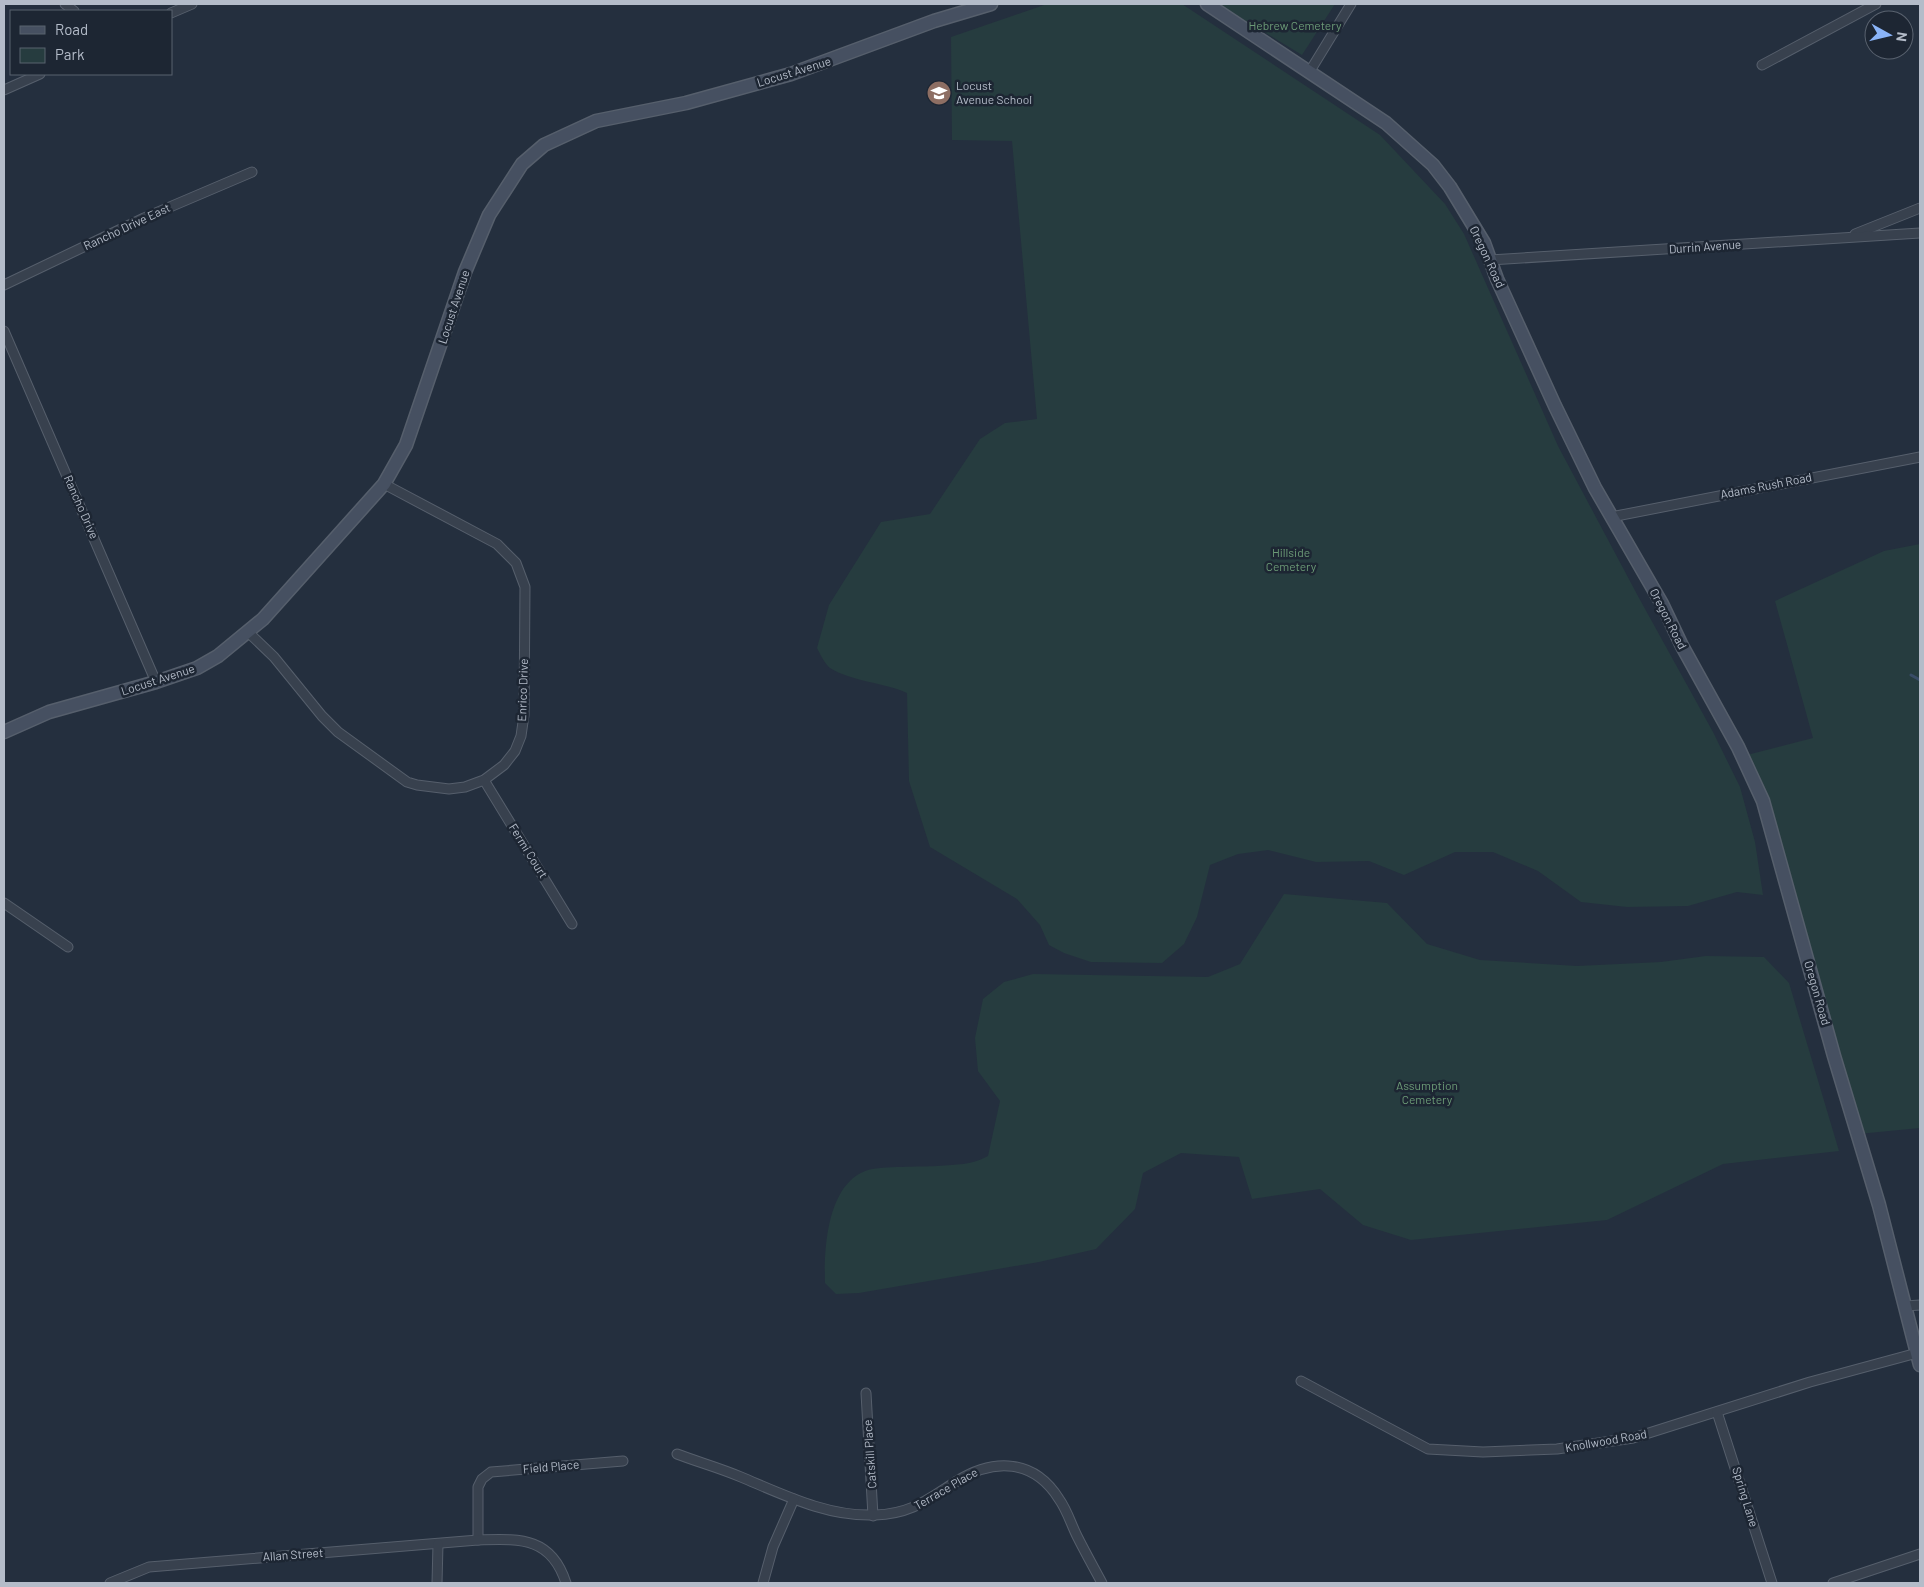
<svg xmlns="http://www.w3.org/2000/svg" width="1924" height="1587" viewBox="0 0 1924 1587" font-family="Barlow,sans-serif">
  <rect width="100%" height="100%" fill="#242f3e"/>
  <!-- green -->
  <g fill="#263c3f">
    <path d="M1047,4H1182L1380,135L1445,204L1464,234L1558,446L1639,598L1713,732L1740,787L1755,842L1763,895L1737,892L1688,906L1627,907L1581,902L1538,871L1493,852H1455L1404,875L1369,861L1316,862L1268,850L1238,854L1210,865L1197,917L1184,944L1162,963L1091,962L1064,953L1049,945L1040,925L1017,899L930,847L909,781L907,693C883,682 853,682 830,668C825,664 820,654 817,648L829,605L881,522L930,514L980,439L1005,423L1037,419L1012,141L952,140L951,37Z"/>
    <path d="M1218,4H1335L1302,55Z"/>
    <path d="M1920,544V1128L1858,1134L1747,755L1813,738L1775,601L1884,551Z"/>
    <path d="M1284,894L1387,903L1427,944L1480,960L1577,966L1661,962L1706,956L1764,957L1789,983L1839,1151L1723,1164L1607,1220L1411,1240L1363,1225L1320,1189L1252,1199L1239,1157L1181,1153L1143,1173L1135,1209L1096,1249L1039,1262L859,1293L836,1294L825,1283C824,1248 827,1183 868,1170C883,1166 920,1167 937,1166C958,1164 969,1166 988,1156L1000,1101L978,1071L975,1038L983,999L1004,982L1033,974L1208,977L1240,964Z"/>
  </g>
  <g fill="none" stroke-linecap="round" stroke-linejoin="round">
    <!-- stream -->
    <path stroke="#394c67" stroke-width="3" d="M1911,675L1920,680"/>
    <defs>
      <g id="street">
        <path d="M65,4L74,11"/>
        <path d="M171,13L192,4"/>
        <path d="M1762,65L1876,4"/>
        <path d="M1310,71L1351,4"/>
        <path d="M4,90L40,74"/>
        <path d="M1855,234L1920,208"/>
        <path d="M1490,260L1920,233"/>
        <path d="M4,285L144,218L252,172"/>
        <path d="M4,331L156,682"/>
        <path d="M1611,517L1920,457"/>
        <path d="M248,632L274,657L322,716L338,732L407,782L417,785L449,789L465,787L484,780L504,765L515,751L521,736L524,715L525,587L516,563L497,544L384,484"/>
        <path d="M484,780L572,924"/>
        <path d="M4,903L68,947"/>
        <path d="M1906,1306L1920,1305"/>
        <path d="M1301,1381L1428,1449L1483,1452L1557,1449L1633,1438L1810,1382L1917,1353"/>
        <path d="M866,1393L873,1516"/>
        <path d="M1717,1412L1772,1583"/>
        <path d="M677,1454C698,1462 720,1468 741,1477C784,1495 828,1517 875,1515C912,1514 928,1499 957,1481C994,1458 1034,1459 1059,1499C1067,1510 1071,1524 1077,1536C1085,1552 1094,1568 1102,1583"/>
        <path d="M478,1540V1487L482,1479L491,1472L623,1461"/>
        <path d="M110,1583L149,1567L478,1540C519,1539 551,1536 566,1583"/>
        <path d="M437,1583L438,1544"/>
        <path d="M763,1583L773,1547L794,1499"/>
        <path d="M1833,1583L1920,1554"/>
      </g>
      <g id="secondary">
        <path d="M1207,4L1386,123L1433,165L1450,187L1484,243L1497,279L1555,406L1595,488L1662,604L1682,646L1738,747L1763,801L1834,1056L1879,1205L1920,1365"/>
        <path d="M4,732L49,712L156,682L197,668L218,656L263,619L384,484L406,445L465,272L489,215L522,164L544,145L596,121L686,103L791,74L934,21L991,4"/>
      </g>
    </defs>
    <!-- street casing -->
    <use href="#street" stroke="#565f6c" stroke-width="11"/>
    <!-- secondary casing -->
    <use href="#secondary" stroke="#565f6c" stroke-width="15"/>
    <!-- street -->
    <use href="#street" stroke="#38414e" stroke-width="9"/>
    <!-- secondary -->
    <use href="#secondary" stroke="#465061" stroke-width="12"/>
  </g>
  <!-- icons -->
  <defs>
    <symbol id="school-disc" viewBox="-11 -11 22 22"><circle r="9.5" fill="#8d6e63" stroke="#1d2633"/><path d="M0-5L7-2L0 1L-7-2ZM-4 1L0 2.5L4 1V4Q0 6-4 4Z" fill="#fff"/></symbol>
  </defs>
  <g fill-rule="evenodd">
    <use href="#school-disc" x="925" y="79" width="28" height="28"/>
  </g>
  <g text-anchor="middle" stroke-width="5" stroke-linejoin="round" paint-order="stroke">
    <!-- park labels -->
    <g font-size="12" fill="#6b9a76" stroke="#1d2633">
      <text x="1295" y="30">Hebrew Cemetery</text>
      <text x="1291" y="557">Hillside<tspan x="1291" dy="14">Cemetery</tspan></text>
      <text x="1427" y="1090">Assumption<tspan x="1427" dy="14">Cemetery</tspan></text>
    </g>
    <!-- street labels -->
    <g font-size="12" fill="#b4bcc9" stroke="#1d2633">
      <text transform="translate(794 72) rotate(-17)" y="4">Locust Avenue</text>
      <text transform="translate(127 227) rotate(-25)" y="4">Rancho Drive East</text>
      <text transform="translate(1705 247) rotate(-4)" y="4">Durrin Avenue</text>
      <text transform="translate(1487 257) rotate(65)" y="4">Oregon Road</text>
      <text transform="translate(454 307) rotate(-72)" y="4">Locust Avenue</text>
      <text transform="translate(1766 486) rotate(-11)" y="4">Adams Rush Road</text>
      <text transform="translate(81 507) rotate(66)" y="4">Rancho Drive</text>
      <text transform="translate(1668 619) rotate(63)" y="4">Oregon Road</text>
      <text transform="translate(158 680) rotate(-18)" y="4">Locust Avenue</text>
      <text transform="translate(523 690) rotate(-88)" y="4">Enrico Drive</text>
      <text transform="translate(528 851) rotate(58)" y="4">Fermi Court</text>
      <text transform="translate(1817 993) rotate(74)" y="4">Oregon Road</text>
      <text transform="translate(1606 1441) rotate(-10)" y="4">Knollwood Road</text>
      <text transform="translate(870 1454) rotate(-94)" y="4">Catskill Place</text>
      <text transform="translate(551 1467) rotate(-5)" y="4">Field Place</text>
      <text transform="translate(946 1489) rotate(-30)" y="4">Terrace Place</text>
      <text transform="translate(1745 1497) rotate(73)" y="4">Spring Lane</text>
      <text transform="translate(293 1555) rotate(-4)" y="4">Allan Street</text>
    </g>
    <!-- poi labels -->
    <g font-size="12" fill="#b4bcc9" stroke="#1d2633" text-anchor="start">
      <text x="956" y="90">Locust<tspan x="956" dy="14">Avenue School</tspan></text>
    </g>
  </g>
  <!-- border -->
  <rect width="1924" height="1587" fill="none" stroke="#b4bcc9" stroke-width="10"/>
  <!-- legend -->
  <rect x="10" y="10" width="162" height="65" fill="#1d2633" stroke="#59626f"/>
  <rect x="20" y="26" width="25" height="8" fill="#465061" stroke="#59626f"/>
  <text x="55" y="35" font-size="15" fill="#b4bcc9">Road</text>
  <rect x="20" y="48" width="25" height="15" fill="#263c3f" stroke="#59626f"/>
  <text x="55" y="60" font-size="15" fill="#b4bcc9">Park</text>
  <!-- north arrow -->
  <g transform="translate(1889 35) rotate(98)"><circle r="24" fill="#1d2633" stroke="#59626f"/>
  <path d="M0-4L9 19L0 12L-9 19Z" fill="#8ab4f8"/>
  <text y="-8" font-size="14" font-weight="bold" text-anchor="middle" fill="#b4bcc9">N</text>
  </g>
</svg>
